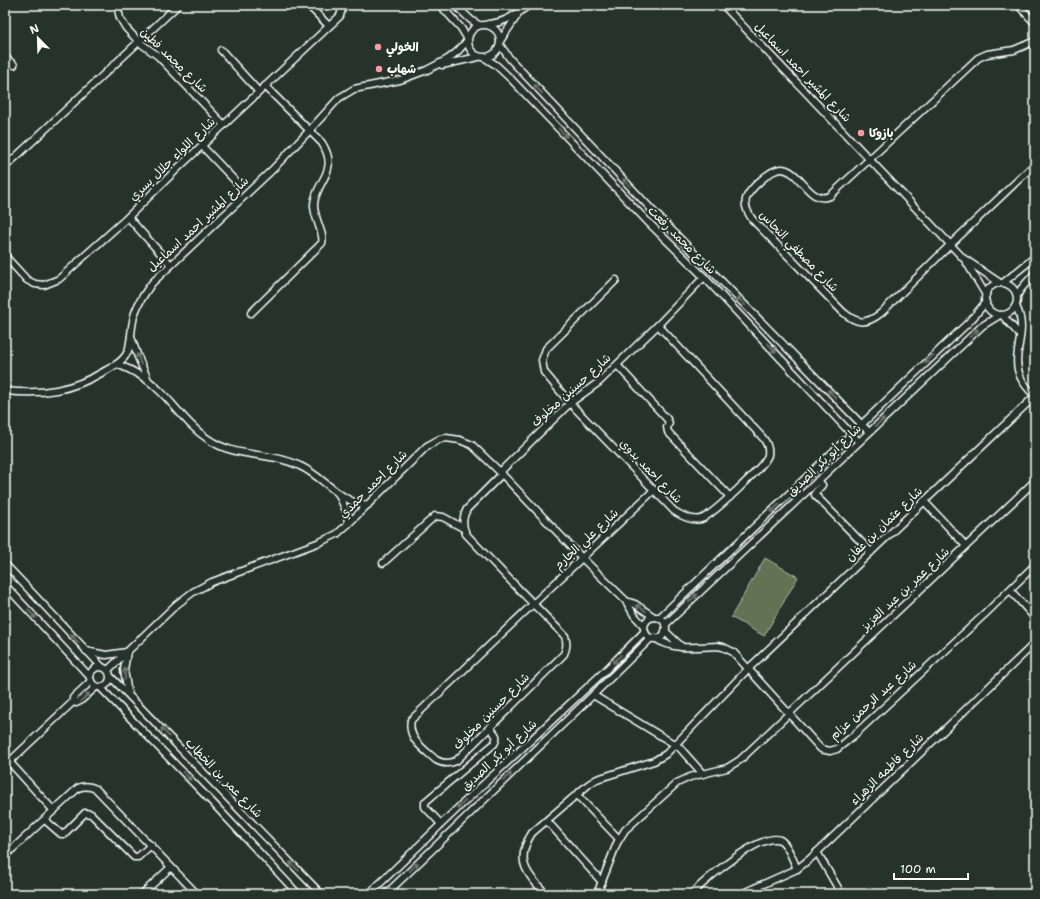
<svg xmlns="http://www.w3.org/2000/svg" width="1040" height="899" viewBox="0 0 1040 899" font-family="'Shantell Sans','Playpen Sans Arabic',sans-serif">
  <rect width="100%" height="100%" fill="#26332d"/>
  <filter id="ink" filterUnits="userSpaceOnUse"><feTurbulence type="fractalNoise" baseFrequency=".025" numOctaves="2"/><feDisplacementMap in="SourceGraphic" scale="8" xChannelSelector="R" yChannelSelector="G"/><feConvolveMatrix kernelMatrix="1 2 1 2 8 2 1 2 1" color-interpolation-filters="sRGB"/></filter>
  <g filter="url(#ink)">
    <!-- green -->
    <path fill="#637253" stroke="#b1b8a9" d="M765,558L798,577L764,636L731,617Z"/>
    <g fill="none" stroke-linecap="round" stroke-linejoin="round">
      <defs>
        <g id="minor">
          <path d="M117,5L120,18L126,28L139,42L158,56L224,125"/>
          <path d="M308,5L329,26"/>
          <path d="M440,5L461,28L467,38"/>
          <path d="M455,5L471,20L479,25"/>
          <path d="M723,5L965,260L986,295"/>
          <path d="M1018,5L1035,23"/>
          <path d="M488,24C504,23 516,15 529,5"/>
          <circle cx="484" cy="41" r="16"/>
          <path d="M500,41L517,16"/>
          <path d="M1035,41L1014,50L987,54L978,58L830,196C808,205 801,169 781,169C771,169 749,189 746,199C744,206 748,213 752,219L843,312C857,324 866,325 881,313L950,245L1035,164"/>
          <path d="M500,45L510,59L654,212L869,432"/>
          <path d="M221,50L259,92"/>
          <path d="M5,57L14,65"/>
          <path d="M485,58L496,65L511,79L647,221L704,277L859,442"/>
          <path d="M442,65L478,57"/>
          <path d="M202,146L239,185"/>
          <path d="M5,167L178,5"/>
          <path d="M128,217L171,265"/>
          <path d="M5,256L27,280L35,284L44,285L59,279L128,217L178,168L340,16L343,5"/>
          <path d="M966,260L1000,283"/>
          <path d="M616,280L546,349L542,360L544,372L570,403L674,511C682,516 691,521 701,519C711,516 765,466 768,455C769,448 767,443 763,438L658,325"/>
          <path d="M1003,283L1035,257"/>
          <circle cx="1001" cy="299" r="16"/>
          <path d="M1017,296L1021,289L1035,273"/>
          <path d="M1016,306C1019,312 1021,319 1021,327C1021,343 1013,360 1020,376C1023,384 1029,390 1035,396"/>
          <path d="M251,313L322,243C325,234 313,217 314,204C316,180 340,172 322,143L265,86"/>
          <path d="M1002,315L1020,335"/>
          <path d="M131,337L138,357L148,380"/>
          <path d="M117,364C132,370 147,378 158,389C175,405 188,426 208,439C236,459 270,451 300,466C323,476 341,504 368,505"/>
          <path d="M617,365L667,419L669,423L667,427L668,432L730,497"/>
          <path d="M5,391C43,395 71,391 105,371C114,366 124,361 128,351C131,342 131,330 133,321C135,307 144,294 152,283L272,170L309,131L339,98L354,89L400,80L427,70L448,59L458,51L467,41"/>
          <path d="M500,472L570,403L599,382L658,325L704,277"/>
          <path d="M502,474L467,509C462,518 462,525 466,534C498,568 531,602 565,636C567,643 567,647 564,654L456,761C449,764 443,764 436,760C424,749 407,739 411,720L533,604L654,490"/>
          <path d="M818,480L822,485L815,493V495L871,552"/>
          <path d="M338,493L347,513L348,524"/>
          <path d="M924,501L966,546"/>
          <path d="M383,563L435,516L443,517L463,528"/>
          <path d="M5,564L102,667"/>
          <path d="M5,585L90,677"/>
          <path d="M1010,590L1035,618"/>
          <path d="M626,601L635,604L654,617"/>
          <circle cx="655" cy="628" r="11"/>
          <path d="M659,618L971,320L986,302"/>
          <path d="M665,625L982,326L1000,315"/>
          <path d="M665,631L682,647"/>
          <path d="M655,638C673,651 697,647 717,646L723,647L733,652L821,749L830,751L837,749L853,736L986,613L1035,565"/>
          <path d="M86,651L106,655L127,652L124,670L128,693"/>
          <circle cx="100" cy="677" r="10"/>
          <path d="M108,670L176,605L193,592L212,582L320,542L337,534L348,524L427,446L440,439L446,438L460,440L472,445L500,472L582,558L626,601L634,615L644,626"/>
          <path d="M111,677L321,894"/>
          <path d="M101,688L211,801L298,894"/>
          <path d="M593,695L679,747L703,774"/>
          <path d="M74,701L76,703L80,701L96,687"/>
          <path d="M5,757L54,811"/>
          <path d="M5,766L74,701L73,698L91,681"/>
          <path d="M577,795L619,839"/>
          <path d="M45,820L61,834H64L85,813L91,814L134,857H138L151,845"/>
          <path d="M547,821L602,882"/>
          <path d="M441,824L425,807V802L494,744C499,736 495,734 490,728"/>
          <path d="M817,852L838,888V894"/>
          <path d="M5,856L78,788C85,785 90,786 96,789L197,894"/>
          <path d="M142,894L171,867"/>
          <path d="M369,894L458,808L607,669L645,631"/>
          <path d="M386,894L593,695L651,638"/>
          <path d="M546,894C527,874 514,861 532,833L589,784L597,779L654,761L666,754L748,669L1035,396"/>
          <path d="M597,894L617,843L625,830L677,783L690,777L727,768L740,760L1035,481"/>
          <path d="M692,894C705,880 761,832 780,840C787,843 794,862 797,869"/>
          <path d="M741,894L797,869L811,858L1035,643"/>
        </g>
      </defs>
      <!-- minor casing -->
      <use href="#minor" stroke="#fff" stroke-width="9"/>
      <!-- minor -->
      <use href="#minor" stroke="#26332d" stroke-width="6"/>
    </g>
    <!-- one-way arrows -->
    <defs><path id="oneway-shaft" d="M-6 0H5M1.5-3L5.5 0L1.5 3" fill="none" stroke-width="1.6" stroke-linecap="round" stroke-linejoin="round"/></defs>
    <g stroke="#727a76">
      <use href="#oneway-shaft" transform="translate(538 89) rotate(-133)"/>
      <use href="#oneway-shaft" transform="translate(563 133) rotate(46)"/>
      <use href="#oneway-shaft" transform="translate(627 183) rotate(-133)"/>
      <use href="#oneway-shaft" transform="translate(741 301) rotate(-134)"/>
      <use href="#oneway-shaft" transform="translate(974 333) rotate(-43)"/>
      <use href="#oneway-shaft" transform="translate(772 348) rotate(47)"/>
      <use href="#oneway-shaft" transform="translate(139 359) rotate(-111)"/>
      <use href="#oneway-shaft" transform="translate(929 359) rotate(137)"/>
      <use href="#oneway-shaft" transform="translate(832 394) rotate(-134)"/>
      <use href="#oneway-shaft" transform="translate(880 422) rotate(-43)"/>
      <use href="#oneway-shaft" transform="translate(775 508) rotate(136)"/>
      <use href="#oneway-shaft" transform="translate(693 598) rotate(-43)"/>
      <use href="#oneway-shaft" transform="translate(641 608) rotate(-145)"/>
      <use href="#oneway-shaft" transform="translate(32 614) rotate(47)"/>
      <use href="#oneway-shaft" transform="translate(75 639) rotate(-133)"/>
      <use href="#oneway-shaft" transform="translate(617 659) rotate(135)"/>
      <use href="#oneway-shaft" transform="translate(125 674) rotate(-92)"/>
      <use href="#oneway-shaft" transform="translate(85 697) rotate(-43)"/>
      <use href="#oneway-shaft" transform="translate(165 732) rotate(-133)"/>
      <use href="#oneway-shaft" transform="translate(187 776) rotate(46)"/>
      <use href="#oneway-shaft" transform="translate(507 777) rotate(-44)"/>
      <use href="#oneway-shaft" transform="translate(461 805) rotate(137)"/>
      <use href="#oneway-shaft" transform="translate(294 866) rotate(-135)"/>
      <use href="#oneway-shaft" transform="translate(414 867) rotate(-44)"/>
    </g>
  </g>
  <!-- markers -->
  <g fill="#ff9aa2" stroke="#26332d" stroke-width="1.5">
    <circle cx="378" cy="47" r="4"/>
    <circle cx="379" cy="69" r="4"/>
    <circle cx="861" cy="133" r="4"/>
  </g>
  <g text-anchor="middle" stroke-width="4" stroke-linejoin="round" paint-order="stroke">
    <!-- poi labels -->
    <g font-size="12" font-weight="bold" fill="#fff" stroke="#26332d" text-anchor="start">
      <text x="386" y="51">الخولي</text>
      <text x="387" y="73">شهاب</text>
      <text x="869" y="137">بازوكا</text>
    </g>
    <!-- street labels -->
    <g font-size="12" fill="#fff" stroke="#26332d">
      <text transform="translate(174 60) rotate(44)" y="4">شارع محمد فطين</text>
      <text transform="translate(803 72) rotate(46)" y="4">شارع المشير احمد اسماعيل</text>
      <text transform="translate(172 159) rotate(-44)" y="4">شارع اللواء جلال يسري</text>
      <text transform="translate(198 224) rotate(-43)" y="4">شارع المشير احمد اسماعيل</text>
      <text transform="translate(682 240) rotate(45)" y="4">شارع محمد رفعت</text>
      <text transform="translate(799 251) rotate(46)" y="4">شارع مصطفي النحاس</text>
      <text transform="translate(571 390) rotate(-42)" y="4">شارع حسنين مخلوف</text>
      <text transform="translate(824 460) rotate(-44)" y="4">شارع أبو بكر الصديق</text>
      <text transform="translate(651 471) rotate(46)" y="4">شارع احمد بدوي</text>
      <text transform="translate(373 484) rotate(-45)" y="4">شارع احمد حمدي</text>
      <text transform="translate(884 524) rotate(-44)" y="4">شارع عثمان بن عفان</text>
      <text transform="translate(586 539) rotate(-43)" y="4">شارع علي الجارم</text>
      <text transform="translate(905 589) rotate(-43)" y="4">شارع عمر بن عبد العزيز</text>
      <text transform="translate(873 700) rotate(-42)" y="4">شارع عبد الرحمن عزام</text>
      <text transform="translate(491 711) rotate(-45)" y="4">شارع حسنين مخلوف</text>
      <text transform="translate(499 755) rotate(-43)" y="4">شارع أبو بكر الصديق</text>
      <text transform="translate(887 769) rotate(-44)" y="4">شارع فاطمه الزهراء</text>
      <text transform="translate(224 778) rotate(46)" y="4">شارع عمر بن الخطاب</text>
    </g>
  </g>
  <!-- margin -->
  <rect width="1040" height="899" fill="none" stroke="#26332d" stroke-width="20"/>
  <rect x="10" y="10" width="1020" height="879" fill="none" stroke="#fff" stroke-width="1.5" filter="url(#ink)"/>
  <!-- north arrow -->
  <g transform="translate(38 38) rotate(337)" stroke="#26332d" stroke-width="3" paint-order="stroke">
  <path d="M0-3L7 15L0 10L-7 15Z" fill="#ffffff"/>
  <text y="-6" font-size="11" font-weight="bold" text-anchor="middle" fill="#ffffff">N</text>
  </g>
  <!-- scale -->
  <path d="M894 873v6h74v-6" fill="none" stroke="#ffffff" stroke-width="2"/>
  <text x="900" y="873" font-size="12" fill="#ffffff" stroke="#26332d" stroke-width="3" paint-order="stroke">100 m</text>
</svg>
